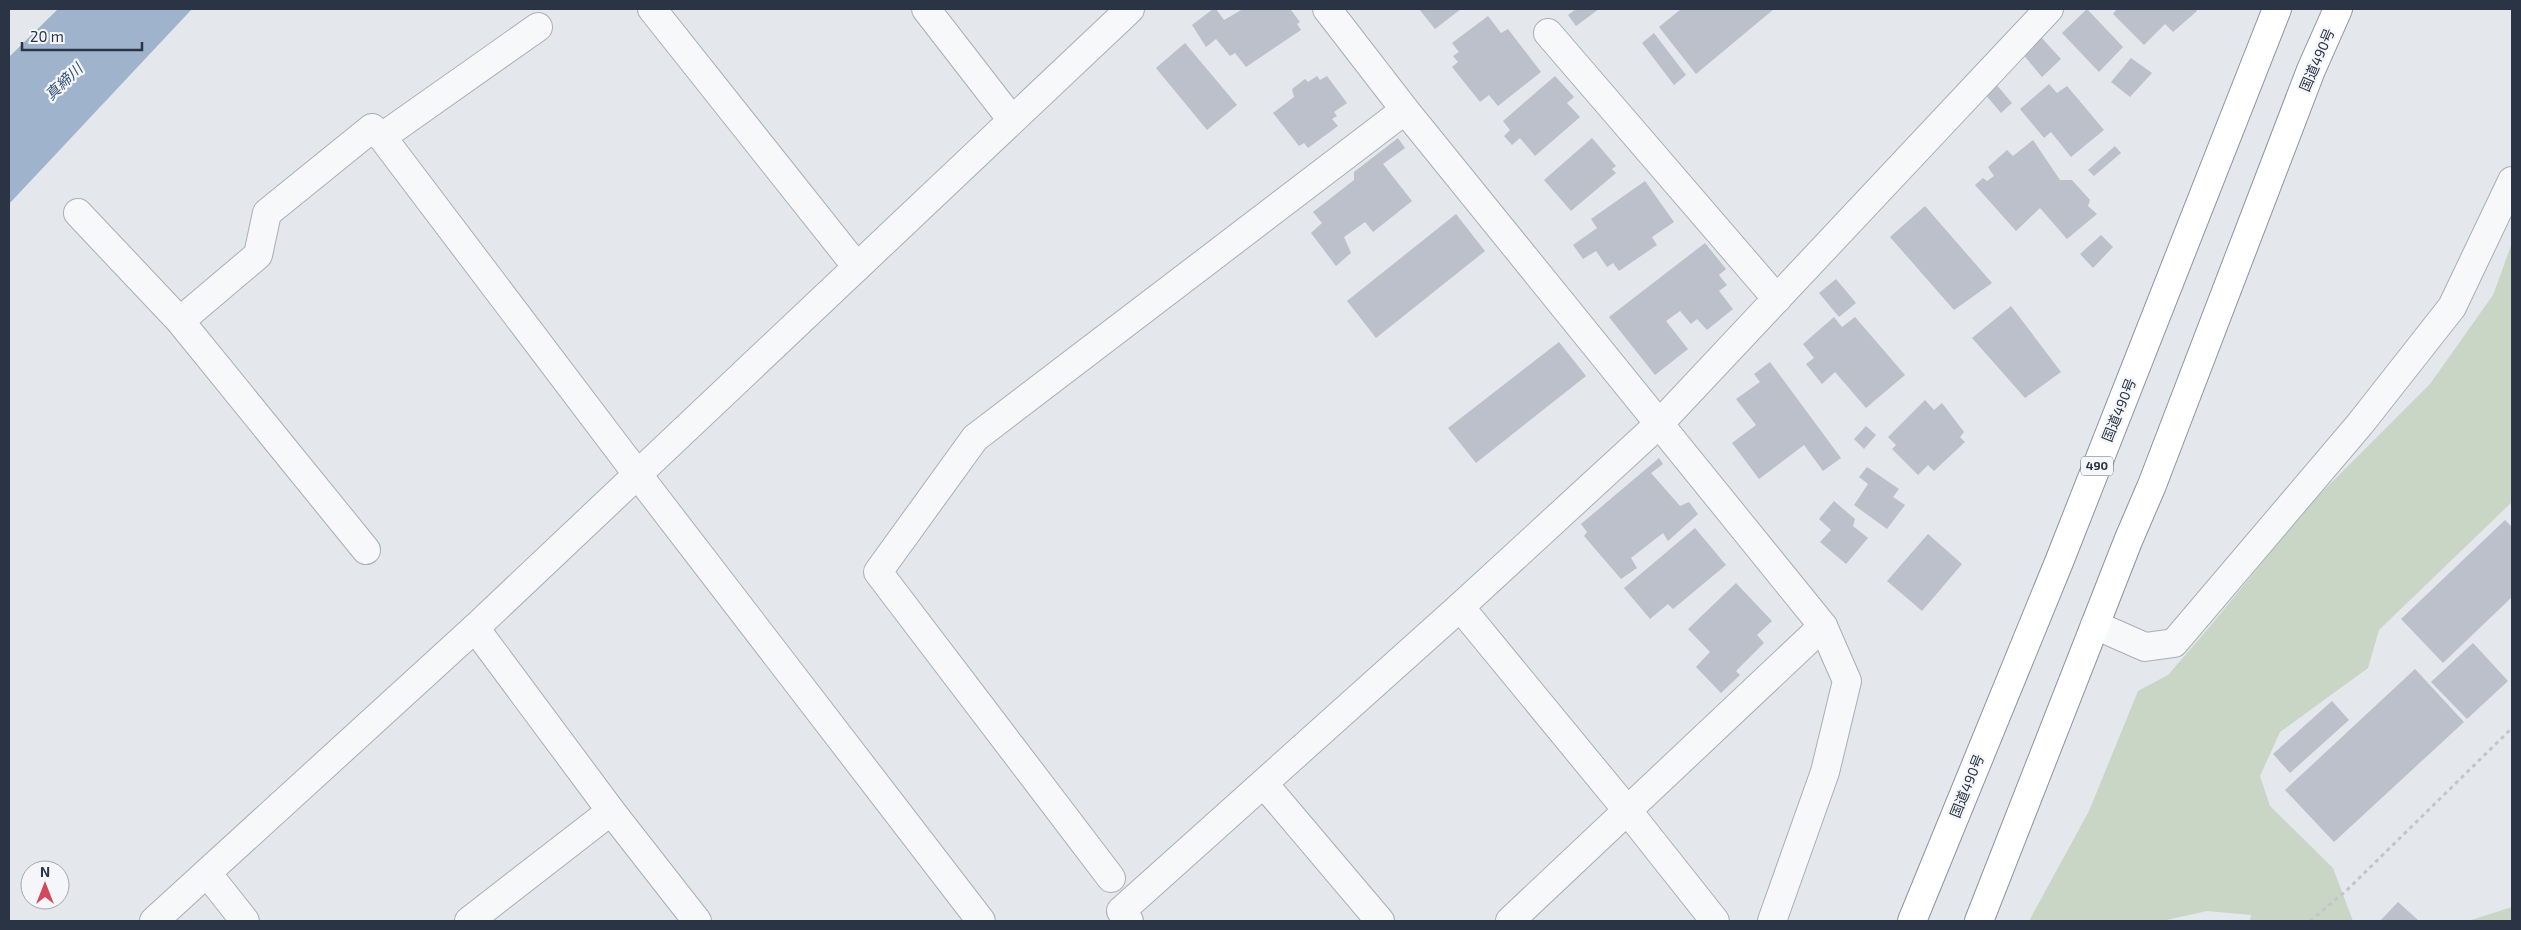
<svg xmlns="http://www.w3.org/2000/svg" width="2521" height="930" viewBox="0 0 2521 930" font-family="'Exo 2','Noto Sans JP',sans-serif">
  <rect width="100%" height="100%" fill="#e4e7ec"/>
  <!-- green -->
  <g fill="#c9d6c5">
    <path d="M2512,243V502L2379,630L2368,668L2280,732L2260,776L2270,806L2333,868L2353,921H2250L2251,915L2207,911L2162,921H2029L2089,811L2138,691L2168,675L2212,624L2310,504L2430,384L2493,295Z"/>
    <path d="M2512,907V921H2468Z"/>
  </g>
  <!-- water -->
  <path fill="#9fb4cc" d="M58,9H192L9,204V57Z"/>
  <!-- building -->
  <g fill="#bbc0ca">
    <path d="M1213,9H1216L1224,20L1243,9H1292L1291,10L1300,22L1297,24L1301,30L1246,67L1235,53L1230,56L1216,39L1206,47L1192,25Z"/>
    <path d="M1419,9H1461L1435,29Z"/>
    <path d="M1576,9H1599L1576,26L1568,15Z"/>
    <path d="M1681,9H1774L1696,74L1659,27Z"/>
    <path d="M2087,9L2123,47L2099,72L2062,33Z"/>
    <path d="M2117,9H2196L2197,11L2173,32L2165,24L2144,45L2113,14Z"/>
    <path d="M1488,16L1501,33L1508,29L1541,72L1498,106L1489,95L1480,102L1452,67L1458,62L1453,56L1459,52L1452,43Z"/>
    <path d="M1654,33L1686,75L1674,85L1642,43Z"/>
    <path d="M2040,36L2061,59L2042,77L2022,53Z"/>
    <path d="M1185,43L1237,105L1207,130L1156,68Z"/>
    <path d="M2131,58L2152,73L2130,97L2111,82Z"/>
    <path d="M1317,76L1320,80L1327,76L1347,103L1334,112L1337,116L1332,119L1338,126L1308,148L1304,143L1299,146L1273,113L1294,97L1292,89L1305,79L1308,82Z"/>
    <path d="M1555,76L1574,97L1567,103L1580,117L1535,156L1520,138L1512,145L1504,136L1510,130L1503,121Z"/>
    <path d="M1995,83L2012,103L2001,113L1984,93Z"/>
    <path d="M2049,84L2057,93L2067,86L2104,130L2071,157L2051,132L2044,138L2020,109Z"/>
    <path d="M1398,138L1405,148L1383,164L1412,201L1373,232L1365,222L1344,237L1351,253L1336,266L1311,233L1322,223L1313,212L1354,180V172Z"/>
    <path d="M1592,138L1616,166L1612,169L1616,173L1571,211L1544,180Z"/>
    <path d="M2033,140L2060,180H2072L2090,200L2088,206L2097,214L2067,239L2040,208L2016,231L1975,185L1983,178L1987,181L1994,176L1988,167L2007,150L2013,156Z"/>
    <path d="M2115,146L2121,153L2094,176L2088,170Z"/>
    <path d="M1645,181L1674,222L1652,237L1657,245L1619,271L1613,263L1607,267L1596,251L1583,259L1573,245L1597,228L1591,219Z"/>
    <path d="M1925,206L1992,283L1954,310L1890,237Z"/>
    <path d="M1456,214L1485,251L1376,338L1347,301Z"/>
    <path d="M2101,235L2113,247L2093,268L2080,254Z"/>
    <path d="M1705,243L1726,269L1719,275L1727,285L1719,291L1733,309L1707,330L1697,319L1691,324L1680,311L1666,321L1688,349L1655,375L1609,317Z"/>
    <path d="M1836,279L1856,303L1839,317L1819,293Z"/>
    <path d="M2011,306L2061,372L2025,398L1972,338Z"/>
    <path d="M1834,317L1842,327L1855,317L1905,375L1866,408L1835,372L1822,384L1806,364L1814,358L1803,344Z"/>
    <path d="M1559,342L1586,376L1476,463L1448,428Z"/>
    <path d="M1770,362L1841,458L1823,471L1804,445L1759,479L1732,443L1756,425L1736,399L1760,382L1754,374Z"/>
    <path d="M1925,400L1934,410L1942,403L1964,432L1960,437L1965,442L1934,471L1928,465L1918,475L1892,449L1896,445L1888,437Z"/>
    <path d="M1866,426L1876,435L1864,449L1854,439Z"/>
    <path d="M1659,458L1663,464L1651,473L1680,506L1689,502L1698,514L1668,541L1663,533L1631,558L1637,568L1621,579L1584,536L1587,532L1581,524Z"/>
    <path d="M1867,467L1899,489L1893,497L1905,505L1887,529L1854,505L1868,484L1859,477Z"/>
    <path d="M1834,501L1855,519L1853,526L1868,538L1846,564L1820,542L1831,530L1819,519Z"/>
    <path d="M2505,520L2512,527V597L2443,663L2401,619Z"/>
    <path d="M1695,528L1726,565L1673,609L1668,604L1650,619L1624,588Z"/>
    <path d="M1928,534L1962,564L1922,611L1887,581Z"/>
    <path d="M1736,583L1772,621L1757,635L1764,643L1736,671L1740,675L1721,693L1696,667L1710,652L1688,629Z"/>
    <path d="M2473,643L2508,681L2467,719L2431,682Z"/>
    <path d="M2415,669L2464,722L2334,842L2285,790Z"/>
    <path d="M2332,701L2349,720L2290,773L2273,754Z"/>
    <path d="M2398,902L2419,921H2380Z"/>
  </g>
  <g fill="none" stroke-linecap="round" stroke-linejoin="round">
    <defs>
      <g id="minor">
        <path d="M652,9L857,267"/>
        <path d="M926,9L1012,120"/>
        <path d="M1327,9L1405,110L1823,626L1847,681L1825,772L1772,921"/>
        <path d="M1548,33L1777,299"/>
        <path d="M382,137L638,475L981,921"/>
        <path d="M78,213L180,321"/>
        <path d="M366,550L180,321L258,255L267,213L372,128L382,137L538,27"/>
        <path d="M1460,607L1627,810L1715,921"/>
        <path d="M2095,625L2145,647L2174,643L2360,424L2452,307L2512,181"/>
        <path d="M475,628L611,811L697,921"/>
        <path d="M1264,784L1380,921"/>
        <path d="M207,873L245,921"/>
        <path d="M1111,878L878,572L975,438L1405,110"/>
        <path d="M154,921L475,628L1130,9"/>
        <path d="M469,921L611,811"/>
        <path d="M1129,921L1121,911L1460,607L1660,423L2049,9"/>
        <path d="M1510,921L1823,626"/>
      </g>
      <g id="highway">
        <path d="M1912,921L2059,562L2277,9"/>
        <path d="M1979,921L2128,541L2152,485L2311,70L2338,9"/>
      </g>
    </defs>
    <!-- minor casing -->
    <use href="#minor" stroke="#a9aeb7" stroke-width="30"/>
    <!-- highway casing -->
    <use href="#highway" stroke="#8b94a3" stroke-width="30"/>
    <!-- path -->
    <path stroke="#c2c5cb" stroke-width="3" stroke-dasharray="4 4" stroke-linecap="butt" d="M2310,921L2346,891L2512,728"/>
    <!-- minor -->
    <use href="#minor" stroke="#f7f8fa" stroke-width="28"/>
    <!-- highway -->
    <use href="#highway" stroke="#fff" stroke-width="28"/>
  </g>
  <g text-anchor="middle" stroke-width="4.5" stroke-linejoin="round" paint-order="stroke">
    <!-- shield labels -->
    <rect fill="#f4f6f9" stroke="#676e7b" stroke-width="1" x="2081" y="456.5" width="32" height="19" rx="4"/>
    <g font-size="12" font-weight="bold" fill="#2b3445">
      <text x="2097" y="470">490</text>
    </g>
    <!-- street labels -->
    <g font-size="14" fill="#2b3445" stroke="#f4f6f9">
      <text transform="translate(2317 60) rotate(-67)" y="5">国道490号</text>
      <text transform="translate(2119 410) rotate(-68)" y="5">国道490号</text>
      <text transform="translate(1967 786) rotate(-68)" y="5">国道490号</text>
    </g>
    <!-- water labels -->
    <g font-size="15" font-style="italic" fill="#34527a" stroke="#f4f6f9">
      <text transform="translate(64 82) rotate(-44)" y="5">真締川</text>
    </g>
  </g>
  <!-- border -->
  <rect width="2521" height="930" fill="none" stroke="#2b3445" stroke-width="20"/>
  <!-- north arrow -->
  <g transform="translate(45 885)"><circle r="24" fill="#f4f6f9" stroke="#a4a8b1"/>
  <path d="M0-4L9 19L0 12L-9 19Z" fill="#d1495b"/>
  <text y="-8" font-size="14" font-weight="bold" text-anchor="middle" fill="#2b3445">N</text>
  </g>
  <!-- scale -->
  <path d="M22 42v8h120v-8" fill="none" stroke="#2b3445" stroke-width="2.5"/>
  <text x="30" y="42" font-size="15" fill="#2b3445" stroke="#f4f6f9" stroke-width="4" paint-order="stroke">20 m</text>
</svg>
